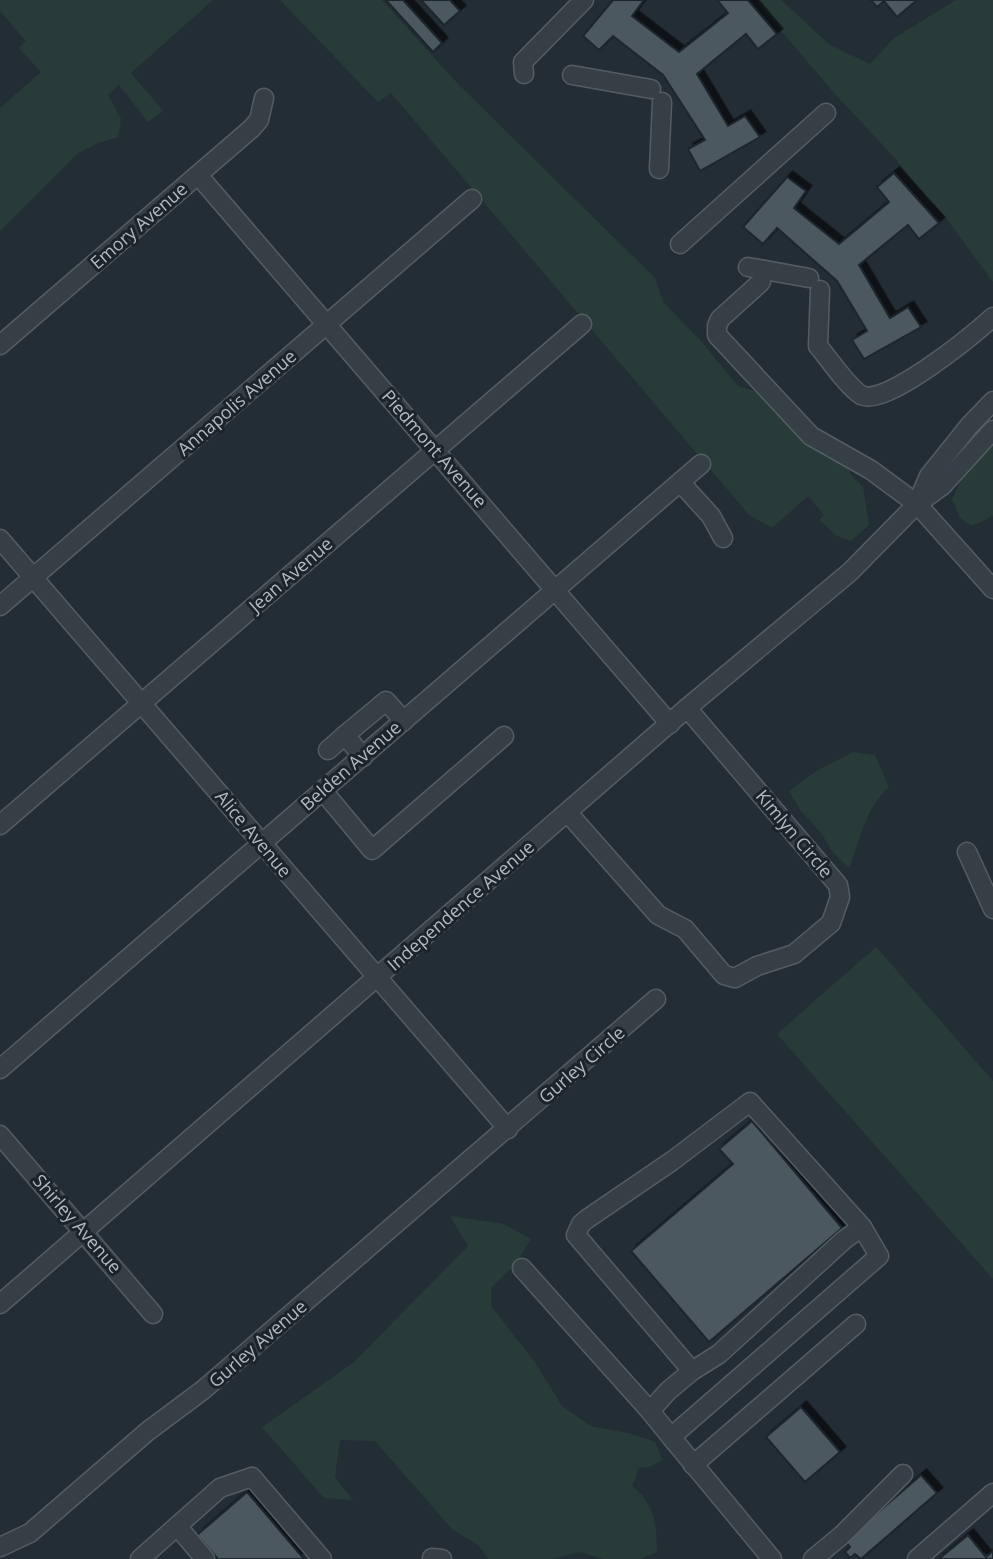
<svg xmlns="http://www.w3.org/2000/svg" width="993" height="1559" viewBox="0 0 993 1559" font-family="'Open Sans',sans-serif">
  <defs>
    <filter id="shadow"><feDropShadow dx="5.5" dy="-5.5" stdDeviation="0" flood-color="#0009"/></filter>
  </defs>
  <rect width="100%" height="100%" fill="#232d36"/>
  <!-- green -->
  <g fill="#283b39">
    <path d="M0,0H213L131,73L163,111L148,122L119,85L108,95L121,119L118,137L96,144L78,153L0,231V108L41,72L19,48L26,41L0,11Z"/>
    <path d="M280,0H382L458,84L655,278L663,302L700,340L738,386L758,392L842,459L852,476L863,487L869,525L851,541L837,536L819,520L824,515L808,496L772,528L749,515L391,93L378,102Z"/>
    <path d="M755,0H781L830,45L870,64L894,38L956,0H993V282L943,214L926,197L894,157L834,93Z"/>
    <path d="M993,439V516L972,526L960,518L952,499L963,476Z"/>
    <path d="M853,752L875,755L889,787C865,808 861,839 849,868L831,850L822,834L801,811L789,791L818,770Z"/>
    <path d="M876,947L993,1081V1279L777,1034Z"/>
    <path d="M450,1216L504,1224L531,1239L516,1263L491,1288V1306L534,1361L562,1406L591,1426L632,1434L655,1442L663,1460L649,1467L639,1468L632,1486C654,1502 657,1526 657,1552L640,1559H603L580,1552L552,1559H489L478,1545L452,1529L375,1441L340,1440L335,1477L353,1500L324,1498L262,1427L353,1363L468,1246Z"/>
  </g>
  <!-- building -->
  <g fill="#4c5861" stroke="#1e262d" stroke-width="2" filter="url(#shadow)">
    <path d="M386,0H403L442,43L433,52Z"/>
    <path d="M421,0H450L460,11L444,25Z"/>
    <path d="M613,0H644L632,16L679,52L728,13L717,0H748L777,34L758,49L746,34L697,74L728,126L745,116L760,137L700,171L688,149L705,140L663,75L613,36L599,50L583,36Z"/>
    <path d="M871,0H917L897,17L884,1L877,7Z"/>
    <path d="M894,173L939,223L919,239L908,225L859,265L890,318L908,307L921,327L864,359L852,340L867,331L837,281L777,228L763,244L743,227L787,177L806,191L794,208L839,244L889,202L877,187Z"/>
    <path d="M752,1121L842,1228L709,1342L631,1251L733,1164L719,1149Z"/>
    <path d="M801,1407L840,1452L805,1482L766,1437Z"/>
    <path d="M921,1475L937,1493L861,1559L855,1554L850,1558L845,1552L850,1547L845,1541Z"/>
    <path d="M247,1492L304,1559H218L197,1535Z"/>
    <path d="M968,1535L986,1557L993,1551V1559H939Z"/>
  </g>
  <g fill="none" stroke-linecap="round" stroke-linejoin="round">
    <defs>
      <g id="minor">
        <path d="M524,74L523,62L584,0"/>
        <path d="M572,75L651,89"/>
        <path d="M659,169L662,102"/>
        <path d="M198,175L670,724"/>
        <path d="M680,244L826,113"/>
        <path d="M748,267L809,278"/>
        <path d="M761,282L720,319L717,326V335L811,436L871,470L917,504L993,589"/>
        <path d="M820,290L818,346C830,360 847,386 861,395C885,408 974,334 993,317"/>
        <path d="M0,345L251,129L259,120L264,98"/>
        <path d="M680,482L711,516L723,538"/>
        <path d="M917,504L929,476L969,426L993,401"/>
        <path d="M0,539L508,1129"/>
        <path d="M0,606L472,199"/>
        <path d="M328,750L345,735"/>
        <path d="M363,757L345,735L386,701L404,721"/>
        <path d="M323,791L372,850L504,736"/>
        <path d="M568,813L658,915L685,929L724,975L735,978L757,966L794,954L831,923L840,897L838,885L687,708"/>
        <path d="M0,825L582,324"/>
        <path d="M967,852L993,909"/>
        <path d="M0,1069L701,464"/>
        <path d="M0,1135L153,1314"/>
        <path d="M522,1268L650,1411"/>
        <path d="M0,1304L687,708L850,572L917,504L942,486L993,430"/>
        <path d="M671,1437L650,1411L668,1391L692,1371L719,1354L844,1240L862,1227L750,1102L672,1161L587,1219L581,1224L576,1235L692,1371"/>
        <path d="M693,1465L856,1324"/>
        <path d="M177,1526L205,1559"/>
        <path d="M0,1547L30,1533L148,1431L203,1390L656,999"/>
        <path d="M432,1558L442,1559"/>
        <path d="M140,1559L220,1488L252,1477L322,1559"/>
        <path d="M772,1559L671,1437L879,1256L862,1227"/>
        <path d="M813,1559L842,1535L903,1474"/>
        <path d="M917,1559L993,1493"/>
      </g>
    </defs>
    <!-- minor casing -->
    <use href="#minor" stroke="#545d64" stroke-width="21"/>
    <!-- minor -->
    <use href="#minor" stroke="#373f46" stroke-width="18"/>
  </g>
  <g text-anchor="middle" stroke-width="6" stroke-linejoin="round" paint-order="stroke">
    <!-- street labels -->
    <g font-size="18" fill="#b1bac3" stroke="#1c242b">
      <text transform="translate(139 226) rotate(-41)" y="6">Emory Avenue</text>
      <text transform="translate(237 403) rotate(-41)" y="6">Annapolis Avenue</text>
      <text transform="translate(434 449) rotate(49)" y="6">Piedmont Avenue</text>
      <text transform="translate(291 575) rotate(-41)" y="6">Jean Avenue</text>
      <text transform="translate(351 766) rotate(-41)" y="6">Belden Avenue</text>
      <text transform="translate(253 834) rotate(50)" y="6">Alice Avenue</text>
      <text transform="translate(794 834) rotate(50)" y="6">Kimlyn Circle</text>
      <text transform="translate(461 906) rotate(-41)" y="6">Independence Avenue</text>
      <text transform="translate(582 1065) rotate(-41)" y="6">Gurley Circle</text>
      <text transform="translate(77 1224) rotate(49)" y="6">Shirley Avenue</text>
      <text transform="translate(258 1344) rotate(-41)" y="6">Gurley Avenue</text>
    </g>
  </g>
</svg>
